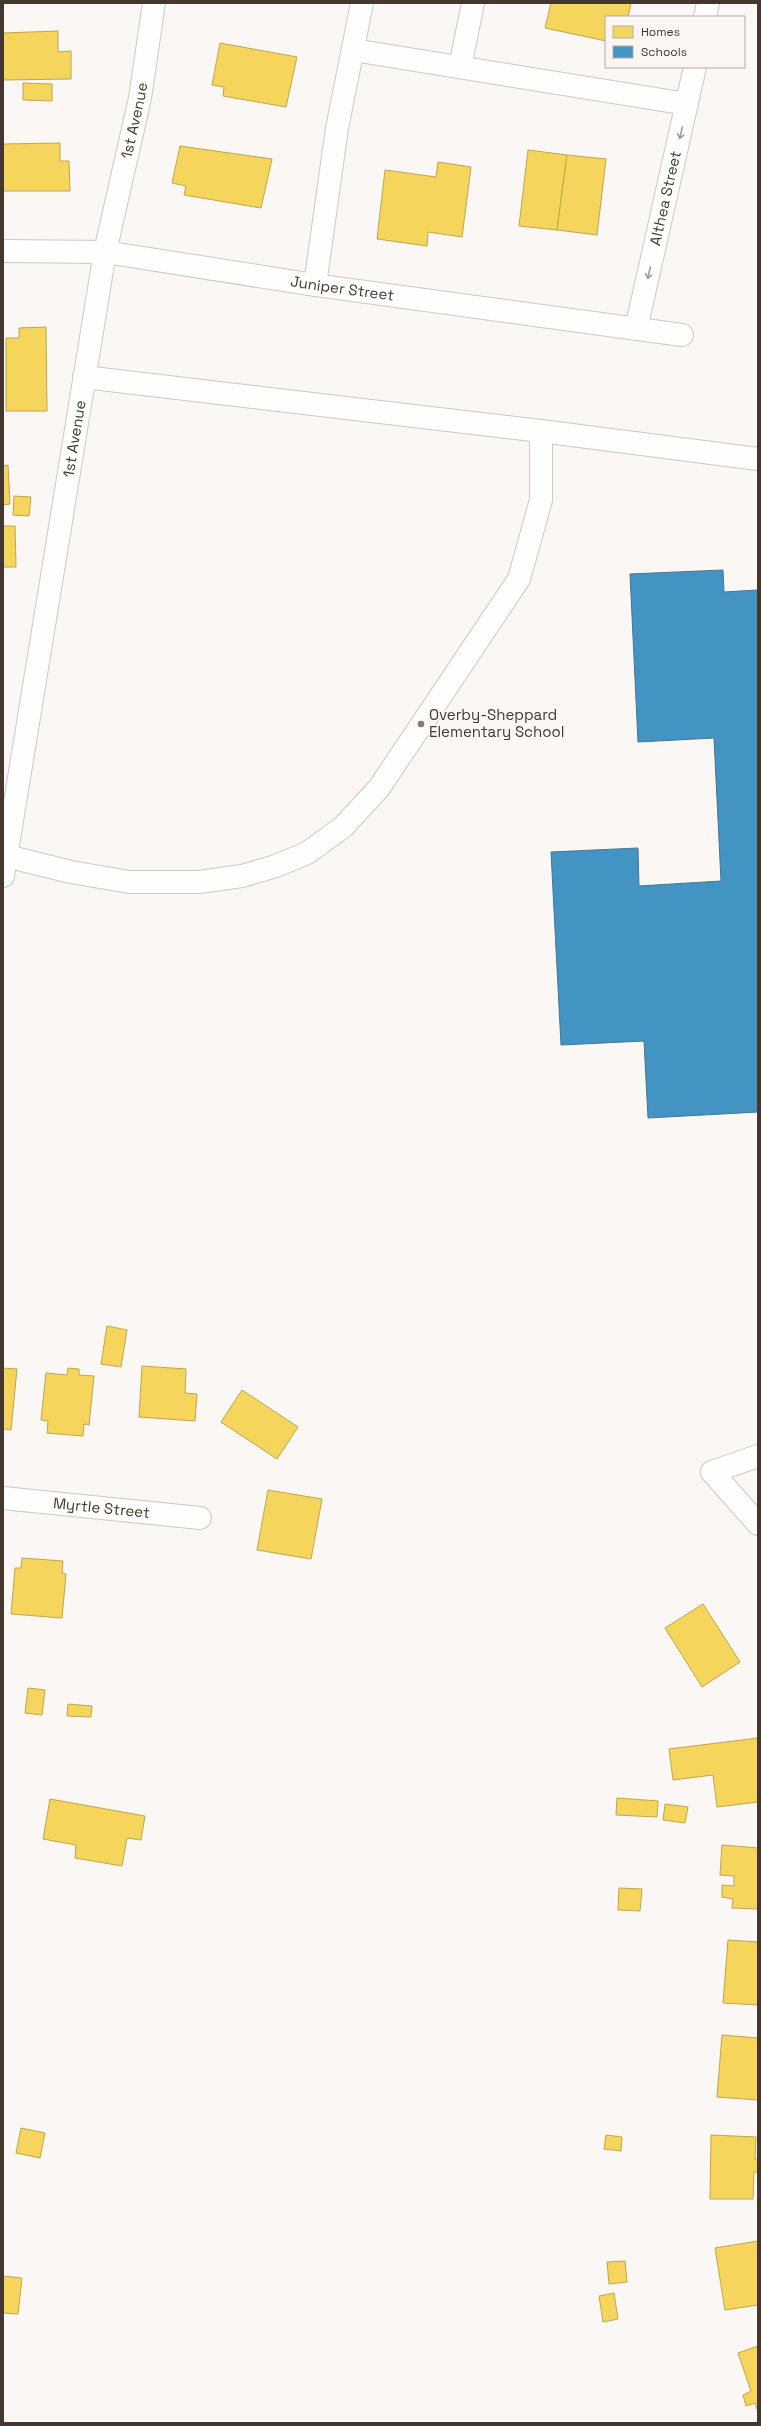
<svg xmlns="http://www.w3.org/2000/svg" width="761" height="2426" viewBox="0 0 761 2426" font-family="'Space Grotesk',sans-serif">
  <rect width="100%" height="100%" fill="#faf7f4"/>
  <!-- homes -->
  <g fill="#f6d55c" stroke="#c0a64f">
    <path d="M551,3H631L628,17H606V41L545,28Z"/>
    <path d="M58,31V52L71,51V79L3,80V33Z"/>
    <path d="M220,43L297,57L286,107L223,96L224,87L212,85Z"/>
    <path d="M23,83L52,84V101L23,100Z"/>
    <path d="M60,143V161H69L70,191H3V144Z"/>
    <path d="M180,146L272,159L261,208L184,195L186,186L172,183Z"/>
    <path d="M528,150L567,155L557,230L519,226Z"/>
    <path d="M567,155L606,159L597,235L557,230Z"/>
    <path d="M438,162L471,167L462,237L428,232L427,246L377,239L385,170L436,177Z"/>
    <path d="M46,327L47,411H6V338H19V328Z"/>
    <path d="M8,465L10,504L3,505V466Z"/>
    <path d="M14,496L31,497L29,516L13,515Z"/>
    <path d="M3,526H15L16,567H3Z"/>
    <path d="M107,1326L127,1330L121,1367L101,1364Z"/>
    <path d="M142,1366L186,1369L185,1393L197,1394L195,1421L139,1417Z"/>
    <path d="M3,1368L17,1369L11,1430L3,1429Z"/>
    <path d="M68,1368L79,1369V1375L94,1376L89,1425L84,1424L83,1436L47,1433L48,1421L41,1420L46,1373L67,1375Z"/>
    <path d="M242,1390L298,1427L277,1459L221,1422Z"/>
    <path d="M268,1490L322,1499L311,1559L257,1550Z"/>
    <path d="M22,1558L63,1561L62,1573L66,1574L62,1618L11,1614L15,1568H21Z"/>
    <path d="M703,1604L740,1662L702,1687L665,1628Z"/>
    <path d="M28,1688L45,1690L42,1715L25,1713Z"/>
    <path d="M68,1704L92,1706L91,1717L67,1716Z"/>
    <path d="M758,1738V1802L717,1807L713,1775L673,1780L669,1749Z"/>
    <path d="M617,1798L658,1801L657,1817L616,1815Z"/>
    <path d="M50,1799L145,1816L141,1840L127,1838L122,1866L75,1858L76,1845L43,1839Z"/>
    <path d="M665,1804L688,1807L685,1823L663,1820Z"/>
    <path d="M722,1845L758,1848V1909L732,1908L733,1899L722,1897V1885L734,1886V1876L720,1875Z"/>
    <path d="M619,1888L642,1889L640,1911L618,1910Z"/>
    <path d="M728,1940L758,1942V2005L723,2003Z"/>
    <path d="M722,2035L758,2038V2100L717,2097Z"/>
    <path d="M21,2128L45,2133L40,2158L16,2153Z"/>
    <path d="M606,2135L622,2137L621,2151L604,2149Z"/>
    <path d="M711,2135L756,2137L755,2159H758V2172H754L753,2199H710Z"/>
    <path d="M758,2241V2305L725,2310L715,2248Z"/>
    <path d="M625,2261L627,2282L609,2284L607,2262Z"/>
    <path d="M3,2276L22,2278L18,2314L3,2313Z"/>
    <path d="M614,2293L618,2319L603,2322L599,2296Z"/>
    <path d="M758,2346V2412L755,2403L746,2406L743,2395L751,2391L738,2353Z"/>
  </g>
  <!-- schools -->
  <path fill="#4393c3" stroke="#437797" d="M723,570L724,592L758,590V1112L648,1118L644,1041L561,1045L551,852L638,848L639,886L721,881L714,738L638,742L630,574Z"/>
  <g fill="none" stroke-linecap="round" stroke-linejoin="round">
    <defs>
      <g id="lane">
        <path d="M353,50L687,104"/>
        <path d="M460,67L473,3"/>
        <path d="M315,285L337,128L362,3"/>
        <path d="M84,377L541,431L758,459"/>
        <path d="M6,856L71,872L129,882H199L242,876L276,866L307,853L343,827L379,788L519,579L541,500V431"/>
        <path d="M712,1472L758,1456"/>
      </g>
      <g id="street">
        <path d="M705,17L708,3"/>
        <path id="s1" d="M3,251L105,252L315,285L682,335"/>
        <path id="s2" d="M636,329L695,67"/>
        <path id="s3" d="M3,876L105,252L140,98L154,3"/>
        <path d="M712,1472L758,1524"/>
        <path id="s4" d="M3,1498L200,1518"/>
      </g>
    </defs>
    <!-- lane casing -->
    <use href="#lane" stroke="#cfc8c3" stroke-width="24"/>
    <!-- street casing -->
    <use href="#street" stroke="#cfc8c3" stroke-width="24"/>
    <!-- lane -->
    <use href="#lane" stroke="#fefefd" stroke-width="22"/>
    <!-- street -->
    <use href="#street" stroke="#fefefd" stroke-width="22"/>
  </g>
  <!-- one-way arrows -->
  <defs><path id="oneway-shaft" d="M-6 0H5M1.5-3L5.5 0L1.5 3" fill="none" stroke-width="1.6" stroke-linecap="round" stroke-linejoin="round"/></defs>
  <g stroke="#a09a96">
    <use href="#oneway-shaft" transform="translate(681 133) rotate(102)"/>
    <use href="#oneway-shaft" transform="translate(649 273) rotate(103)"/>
  </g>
  <!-- markers -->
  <circle fill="#837a75" stroke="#fcf6f2" stroke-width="1.5" cx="421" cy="724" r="4"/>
  <g text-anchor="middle" stroke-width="4" stroke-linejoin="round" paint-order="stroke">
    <!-- street labels -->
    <g font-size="15" fill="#433730" stroke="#fcf6f2">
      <text dy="5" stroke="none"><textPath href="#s3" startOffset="767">1st Avenue</textPath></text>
      <text dy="5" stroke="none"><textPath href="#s2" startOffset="134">Althea Street</textPath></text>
      <text dy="5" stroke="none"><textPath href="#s1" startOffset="342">Juniper Street</textPath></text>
      <text dy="5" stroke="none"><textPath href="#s3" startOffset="443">1st Avenue</textPath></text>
      <text dy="5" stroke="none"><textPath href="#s4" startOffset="99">Myrtle Street</textPath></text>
    </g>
    <!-- poi labels -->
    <g font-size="15" fill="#433730" stroke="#fcf6f2" text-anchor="start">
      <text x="429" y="720">Overby-Sheppard<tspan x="429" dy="17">Elementary School</tspan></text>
    </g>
  </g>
  <!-- border -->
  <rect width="761" height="2426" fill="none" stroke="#433730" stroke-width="8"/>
  <!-- legend -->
  <rect x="605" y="16" width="140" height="52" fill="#fcf6f2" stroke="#b2aaa4"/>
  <rect x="613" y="26" width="20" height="12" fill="#f6d55c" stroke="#b2aaa4"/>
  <text x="641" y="36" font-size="12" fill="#433730">Homes</text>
  <rect x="613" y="46" width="20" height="12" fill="#4393c3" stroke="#b2aaa4"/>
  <text x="641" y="56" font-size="12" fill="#433730">Schools</text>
</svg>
